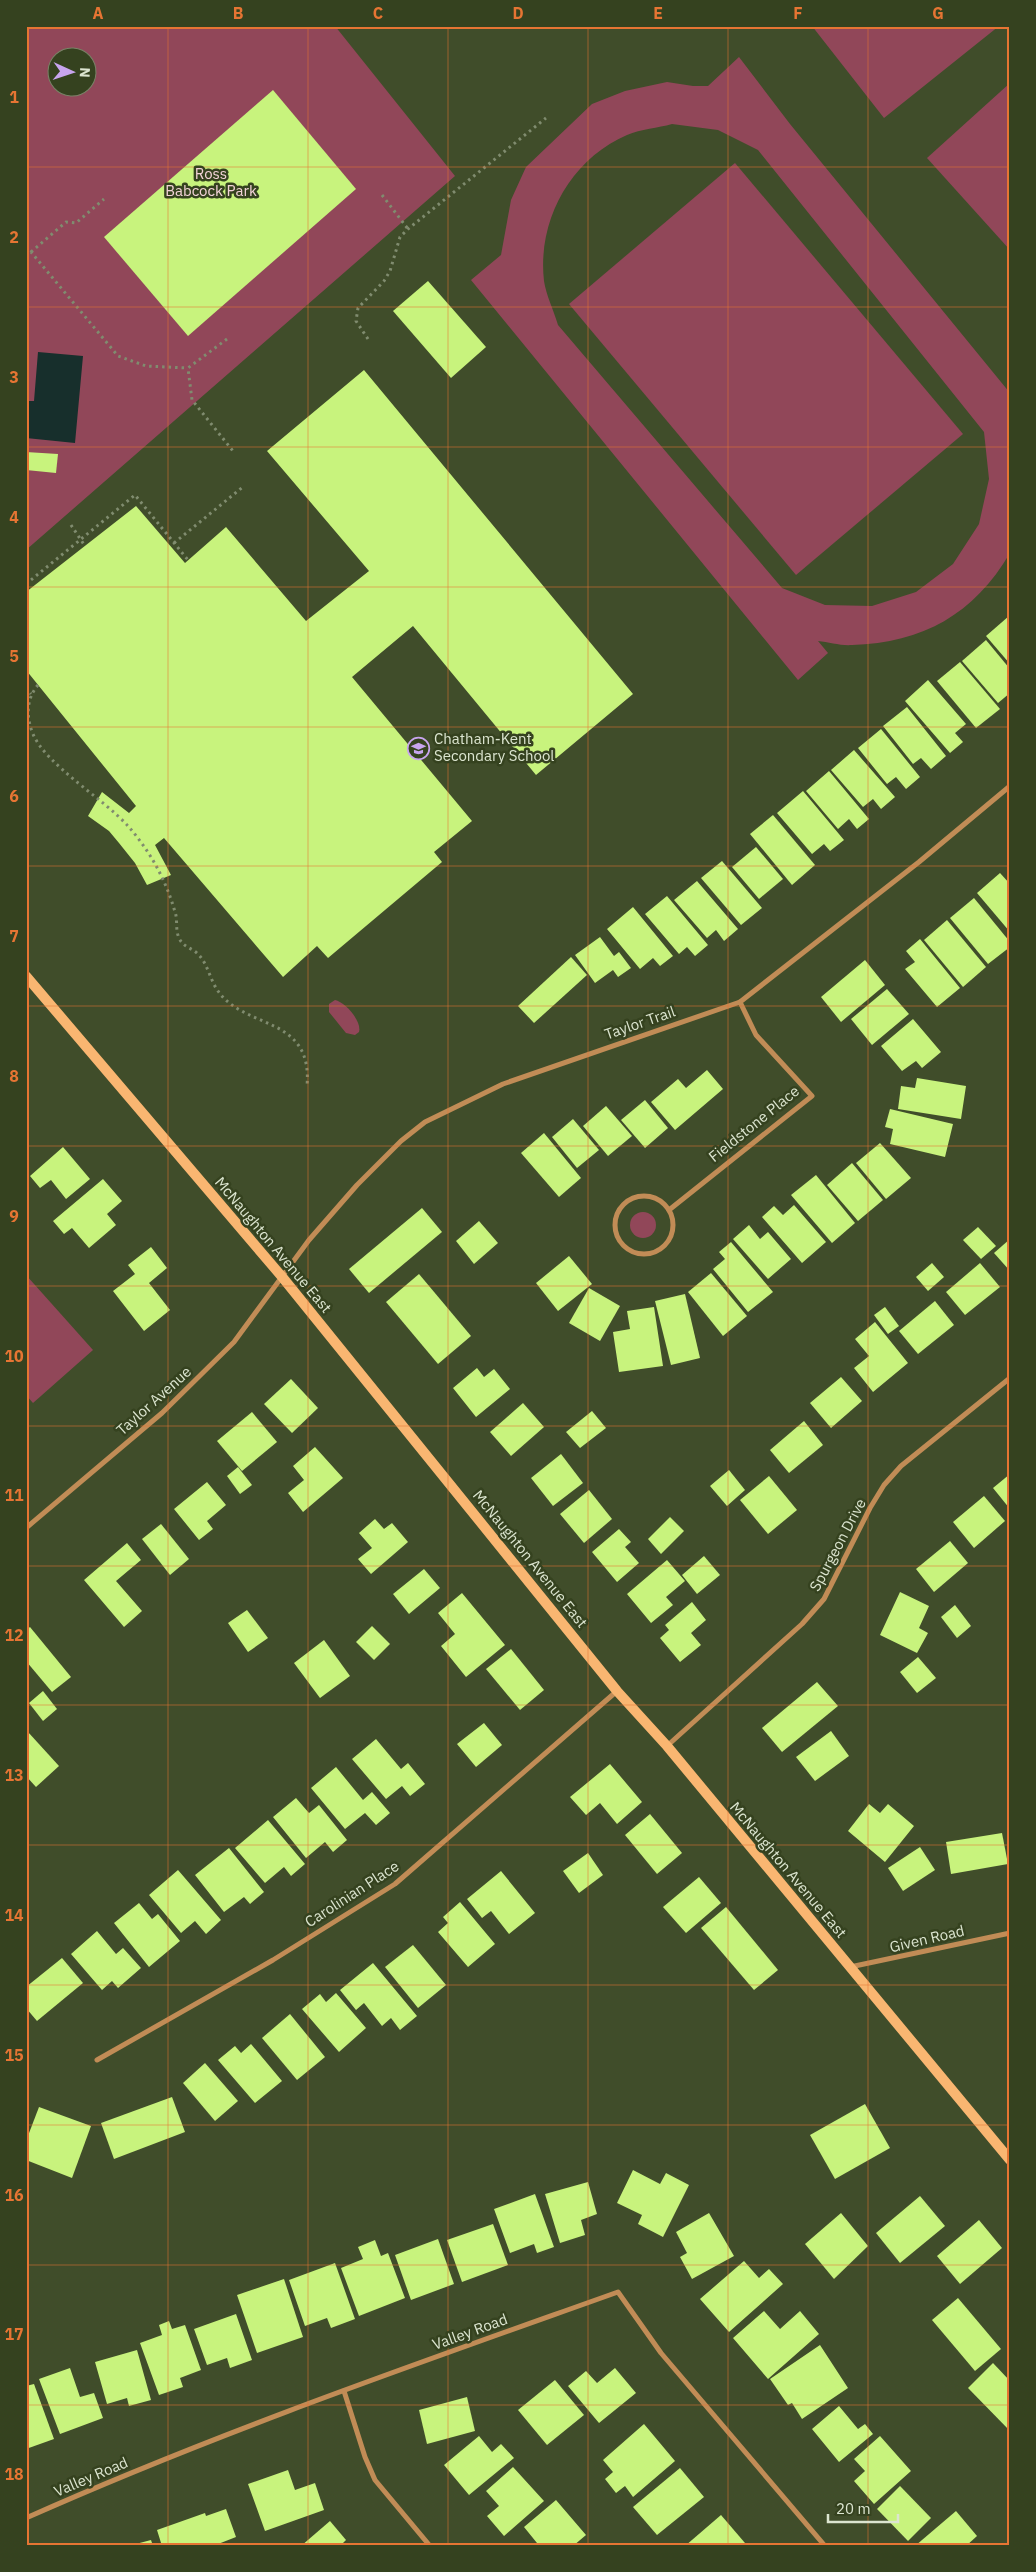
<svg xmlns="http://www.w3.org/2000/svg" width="1036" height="2572" viewBox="0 0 1036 2572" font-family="'IBM Plex Sans',sans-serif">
  <rect width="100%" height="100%" fill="#404d2a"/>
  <!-- green -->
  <g fill="#914759" fill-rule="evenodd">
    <path d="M26,26H335L455,176L26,550ZM58,58H88V88H58Z"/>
    <path d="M812,26H999L884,118Z"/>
    <path d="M739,57L790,124L1010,393V553C974,614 923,643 852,645C841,646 829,642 818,641L828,653L798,680L471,280L501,255L511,200L526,167L592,104L625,91L667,82L693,86H708ZM672,124L718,130L758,150L984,432L989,479L979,524L953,564L916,592L872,606L825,605L782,588L558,325C554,311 546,295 544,281C537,220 571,159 627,135C641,129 658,128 672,124Z"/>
    <path d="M1010,83V250L927,158Z"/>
    <path d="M735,163L963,434L796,575L569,304Z"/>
    <path d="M335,1000C345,1002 362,1021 359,1032L355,1035L346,1033L329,1012V1004Z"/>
    <circle cx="643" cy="1225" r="13"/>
    <path d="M26,1275L93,1350L33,1403L26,1395Z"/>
  </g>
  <!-- water -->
  <path fill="#172f2c" d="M38,352L83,356L75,443L26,438V401H34Z"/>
  <!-- building -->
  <g fill="#c8f37d">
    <path d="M273,90L356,189L188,336L104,237Z"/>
    <path d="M428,281L486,347L451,378L393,311Z"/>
    <path d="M364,370L633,694L536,775L413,626L352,677L472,821L434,852L442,862L328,958L317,946L283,977L164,838L155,845L171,875L147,885L135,863L119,843L109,831L88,816L102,792L129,813L136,806L26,670V592L136,506L185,563L226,527L306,621L369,571L267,451Z"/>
    <path d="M26,452L58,454L56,473L26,470Z"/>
    <path d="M1009,616L1010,618V664L986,636Z"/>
    <path d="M986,640L1010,669V693L998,703L962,661Z"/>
    <path d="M960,662L1000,709L976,728L937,681Z"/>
    <path d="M928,680L966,724L955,733L963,742L950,753L905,701Z"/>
    <path d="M907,707L946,756L931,769L921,758L913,764L883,726Z"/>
    <path d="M881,729L920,777L906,789L896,777L887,784L858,748Z"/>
    <path d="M854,750L895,797L881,809L873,799L863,807L831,770Z"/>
    <path d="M829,771L869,819L857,829L849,819L838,829L806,791Z"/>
    <path d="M803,791L844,840L830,851L824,844L812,854L777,813Z"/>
    <path d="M773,815L815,865L792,885L750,834Z"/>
    <path d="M756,847L783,879L759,899L732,867Z"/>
    <path d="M722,861L762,908L741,925L701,878Z"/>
    <path d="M1000,873L1010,884V932L977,893Z"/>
    <path d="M697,881L738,929L724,941L716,930L707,938L674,900Z"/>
    <path d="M667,896L708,945L695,956L687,947L679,954L645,914Z"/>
    <path d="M974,898L1010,942V947L988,964L950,918Z"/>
    <path d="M633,907L673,956L660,966L653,958L640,969L607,929Z"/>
    <path d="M947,920L986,967L963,987L924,940Z"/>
    <path d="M600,937L614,956L619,952L631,968L618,977L613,970L595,983L575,955Z"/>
    <path d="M920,939L960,988L937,1007L905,969L915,962L906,951Z"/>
    <path d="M571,957L587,975L534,1023L518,1006Z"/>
    <path d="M865,960L885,985L841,1022L821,997Z"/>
    <path d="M887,989L909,1014L872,1045L851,1019Z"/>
    <path d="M913,1019L941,1052L922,1068L916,1061L902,1071L881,1046Z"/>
    <path d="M707,1070L723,1089L675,1130L651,1102L678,1079L686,1088Z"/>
    <path d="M917,1078L966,1086L961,1119L898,1109L901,1086L915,1088Z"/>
    <path d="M645,1100L668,1128L645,1148L621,1120Z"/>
    <path d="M606,1106L632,1136L608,1156L583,1126Z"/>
    <path d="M890,1109L953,1124L945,1157L890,1144L893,1129L885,1127Z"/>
    <path d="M573,1119L599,1150L577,1168L552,1137Z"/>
    <path d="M544,1133L581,1178L559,1197L521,1153Z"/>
    <path d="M880,1143L911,1178L886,1199L856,1163Z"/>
    <path d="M63,1147L90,1179L66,1199L51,1180L40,1188L30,1176Z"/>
    <path d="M852,1163L883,1200L858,1221L827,1185Z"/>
    <path d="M816,1175L855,1223L832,1243L791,1195Z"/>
    <path d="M103,1179L122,1201L107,1214L116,1225L89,1248L72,1228L64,1234L53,1221Z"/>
    <path d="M794,1205L826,1242L802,1263L762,1217L774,1206L783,1215Z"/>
    <path d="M422,1208L442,1232L369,1293L349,1269Z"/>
    <path d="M479,1221L498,1243L474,1264L456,1241Z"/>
    <path d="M749,1225L760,1239L768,1232L791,1259L768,1279L733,1239Z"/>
    <path d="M978,1227L996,1246L981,1259L963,1240Z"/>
    <path d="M1010,1239V1271L994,1253Z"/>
    <path d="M731,1242L773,1292L748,1312L713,1269L725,1259L719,1252Z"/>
    <path d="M151,1247L167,1268L149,1283L170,1310L144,1331L113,1291L135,1274L128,1265Z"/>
    <path d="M569,1256L592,1284L558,1311L536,1283Z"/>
    <path d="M932,1263L944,1277L928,1291L916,1277Z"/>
    <path d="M980,1263L1000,1287L965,1315L946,1292Z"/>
    <path d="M711,1273L747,1316L723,1336L688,1292Z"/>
    <path d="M419,1274L471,1336L438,1364L386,1302Z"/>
    <path d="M589,1288L620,1306L600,1341L569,1323Z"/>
    <path d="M685,1294L700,1358L671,1365L655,1301Z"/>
    <path d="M935,1301L954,1325L918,1354L899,1331Z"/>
    <path d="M654,1307L663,1366L619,1372L613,1332L630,1329L627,1311Z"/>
    <path d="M885,1307L899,1326L888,1334L874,1315Z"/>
    <path d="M875,1322L908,1363L873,1392L854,1368L869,1356L855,1339Z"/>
    <path d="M477,1368L484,1377L494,1369L510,1389L476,1417L453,1388Z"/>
    <path d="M841,1377L862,1401L831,1428L810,1403Z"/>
    <path d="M291,1379L318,1408L292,1433L264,1404Z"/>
    <path d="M523,1403L544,1427L511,1456L490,1432Z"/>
    <path d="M592,1411L606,1428L580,1448L566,1432Z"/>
    <path d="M252,1412L277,1442L242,1471L217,1441Z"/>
    <path d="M804,1421L823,1445L789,1473L770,1450Z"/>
    <path d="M315,1447L343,1478L303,1512L288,1493L304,1480L293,1466Z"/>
    <path d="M561,1454L583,1483L553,1506L531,1478Z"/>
    <path d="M238,1467L252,1485L240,1494L227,1476Z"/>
    <path d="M729,1470L745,1490L727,1506L710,1486Z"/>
    <path d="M1010,1474V1509L993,1488Z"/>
    <path d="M769,1476L797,1510L768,1534L740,1500Z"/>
    <path d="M207,1482L226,1505L207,1521L213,1529L199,1540L174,1509Z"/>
    <path d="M589,1490L612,1519L584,1543L560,1514Z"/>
    <path d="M984,1496L1005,1521L974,1548L953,1522Z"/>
    <path d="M670,1517L684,1531L661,1554L648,1539Z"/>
    <path d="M375,1519L384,1529L392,1523L408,1542L371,1574L358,1559L372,1548L359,1533Z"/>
    <path d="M161,1524L189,1559L170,1575L142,1539Z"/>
    <path d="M619,1529L631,1542L625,1547L639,1563L617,1582L592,1552Z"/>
    <path d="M950,1541L968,1563L934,1592L916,1569Z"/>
    <path d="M127,1543L141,1560L116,1581L142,1611L124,1627L84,1580Z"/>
    <path d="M704,1556L720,1575L697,1594L682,1575Z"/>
    <path d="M667,1560L685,1581L666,1597L673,1605L651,1623L627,1594Z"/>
    <path d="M424,1569L440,1588L409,1614L393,1594Z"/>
    <path d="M900,1592L929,1606L919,1628L928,1633L917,1653L880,1635Z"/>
    <path d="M462,1593L505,1645L466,1677L441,1646L455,1634L438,1613Z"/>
    <path d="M692,1602L706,1620L691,1633L701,1645L680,1662L660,1638L669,1630L665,1625Z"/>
    <path d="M955,1605L971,1626L957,1638L941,1617Z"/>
    <path d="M247,1610L268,1638L248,1652L228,1623Z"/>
    <path d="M372,1626L390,1644L374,1660L356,1642Z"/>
    <path d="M30,1627L71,1677L52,1692L26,1661V1630Z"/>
    <path d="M324,1640L350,1676L320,1698L294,1663Z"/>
    <path d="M511,1649L544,1690L520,1710L486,1669Z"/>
    <path d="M918,1657L936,1678L917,1693L900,1672Z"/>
    <path d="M817,1682L838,1706L782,1752L762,1728Z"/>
    <path d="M43,1691L57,1709L43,1721L29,1703Z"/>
    <path d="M484,1723L502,1745L476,1767L457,1744Z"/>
    <path d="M831,1731L849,1756L815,1781L796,1757Z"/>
    <path d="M28,1732L59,1766L36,1787L26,1776Z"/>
    <path d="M376,1739L401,1769L408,1763L425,1784L410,1796L402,1786L386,1799L352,1759Z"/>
    <path d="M610,1764L642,1802L617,1824L600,1803L586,1815L570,1797Z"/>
    <path d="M336,1767L363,1800L372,1792L390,1813L376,1825L365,1813L345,1829L311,1788Z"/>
    <path d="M296,1798L309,1813L319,1805L347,1840L333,1852L325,1842L306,1858L273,1817Z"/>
    <path d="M869,1804L880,1813L888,1804L914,1826L885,1862L848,1831Z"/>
    <path d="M650,1814L682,1853L657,1874L625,1835Z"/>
    <path d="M268,1820L305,1864L291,1876L284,1867L265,1883L235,1848Z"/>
    <path d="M1002,1833L1008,1864L951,1874L946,1842Z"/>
    <path d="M920,1847L935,1870L903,1891L888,1868Z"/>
    <path d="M229,1848L264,1892L250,1904L244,1897L224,1912L195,1875Z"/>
    <path d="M588,1853L603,1875L579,1893L563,1871Z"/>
    <path d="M178,1870L221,1920L206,1934L195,1921L181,1933L149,1895Z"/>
    <path d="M501,1871L535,1913L509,1934L491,1911L482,1918L467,1899Z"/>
    <path d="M699,1877L721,1903L686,1933L663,1907Z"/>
    <path d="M460,1902L495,1944L468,1967L438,1932L448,1923L443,1917Z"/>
    <path d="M139,1903L152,1919L158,1914L180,1941L149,1967L114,1923Z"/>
    <path d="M726,1907L778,1970L754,1990L701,1928Z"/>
    <path d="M97,1931L116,1954L123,1948L141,1968L118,1988L112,1981L102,1990L71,1954Z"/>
    <path d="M413,1945L446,1985L418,2008L385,1967Z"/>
    <path d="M62,1958L83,1983L37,2021L26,2008V1987Z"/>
    <path d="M373,1963L417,2016L400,2030L391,2018L382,2026L364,2003L356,2010L340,1990Z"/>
    <path d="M336,1993L366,2028L339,2052L302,2009L320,1994L326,2002Z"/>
    <path d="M290,2014L325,2057L297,2080L262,2038Z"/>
    <path d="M251,2044L282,2081L255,2103L218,2060L235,2046L241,2053Z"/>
    <path d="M205,2063L238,2101L215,2121L183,2083Z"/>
    <path d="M172,2097L185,2132L114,2159L101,2123Z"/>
    <path d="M865,2104L890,2148L835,2179L810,2135Z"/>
    <path d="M39,2107L91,2126L72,2178L26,2160V2141Z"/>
    <path d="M633,2170L660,2184L666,2173L689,2185L663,2237L638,2224L642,2215L617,2203Z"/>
    <path d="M588,2182L597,2214L581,2220L585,2235L560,2243L545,2194Z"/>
    <path d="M535,2194L554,2247L537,2253L534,2244L510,2253L494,2209Z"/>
    <path d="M920,2196L945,2226L900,2263L876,2233Z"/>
    <path d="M709,2213L734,2256L692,2279L680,2257L687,2253L676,2232Z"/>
    <path d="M841,2213L868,2246L834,2279L805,2244Z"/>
    <path d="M979,2220L1002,2248L960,2284L937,2256Z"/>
    <path d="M493,2224L508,2265L462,2282L447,2240Z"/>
    <path d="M438,2239L454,2284L411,2300L395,2255Z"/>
    <path d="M375,2240L381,2256L388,2253L405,2298L359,2316L341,2268L363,2259L358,2247Z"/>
    <path d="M744,2261L759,2278L769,2269L783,2284L729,2332L700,2299Z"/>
    <path d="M335,2263L355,2319L331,2328L327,2318L305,2326L289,2280Z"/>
    <path d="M284,2279L303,2337L257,2353L237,2295Z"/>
    <path d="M958,2298L1001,2349L975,2371L932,2320Z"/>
    <path d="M764,2311L780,2329L800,2311L819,2334L768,2379L733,2338Z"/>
    <path d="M236,2314L252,2360L230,2368L227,2358L207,2365L194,2329Z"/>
    <path d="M169,2321L172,2329L185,2325L201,2370L180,2378L183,2387L159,2395L140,2343L162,2335L159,2325Z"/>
    <path d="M820,2345L848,2388L802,2419L792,2403L788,2405L770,2379Z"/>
    <path d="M137,2350L151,2400L129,2406L127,2398L107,2404L95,2362Z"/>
    <path d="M993,2363L1010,2381V2431L968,2388Z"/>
    <path d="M70,2368L80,2397L94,2393L103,2418L60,2434L39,2379Z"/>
    <path d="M615,2368L636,2393L599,2423L568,2386L586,2371L597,2383Z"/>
    <path d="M555,2380L584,2415L547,2445L518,2410Z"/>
    <path d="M34,2384L54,2439L26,2449V2386Z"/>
    <path d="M467,2397L475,2431L427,2444L419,2410Z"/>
    <path d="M839,2406L858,2429L865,2424L873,2434L839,2462L812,2429Z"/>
    <path d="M644,2424L675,2461L633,2497L625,2486L616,2493L605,2479L613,2472L603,2460Z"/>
    <path d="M479,2436L492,2452L501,2444L514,2458L469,2495L444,2465Z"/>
    <path d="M880,2436L911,2471L874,2504L854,2481L865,2471L854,2459Z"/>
    <path d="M513,2467L544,2501L504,2536L487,2516L499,2506L486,2491Z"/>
    <path d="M680,2468L704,2497L657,2535L633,2507Z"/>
    <path d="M288,2470L295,2490L315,2483L324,2510L265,2531L248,2484Z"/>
    <path d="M900,2486L931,2518L908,2541L877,2509Z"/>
    <path d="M556,2500L586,2535L573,2546H534L537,2543L524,2527Z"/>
    <path d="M226,2509L236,2537L213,2546H162L157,2530L205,2513L206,2516Z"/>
    <path d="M956,2511L977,2536L966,2546H915Z"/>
    <path d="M721,2515L745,2543L741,2546H685Z"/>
    <path d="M330,2521L346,2540L340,2546H301Z"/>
    <path d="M151,2540L153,2546H132V2545Z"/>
  </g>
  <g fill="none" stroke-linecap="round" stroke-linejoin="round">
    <!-- path -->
    <g stroke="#808c6f" stroke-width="3" stroke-dasharray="2.5 4" stroke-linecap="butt">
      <path d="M382,195L408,229"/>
      <path d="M31,252L66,222L76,223L104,199"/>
      <path d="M26,257L31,252L118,356L146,366L188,368"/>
      <path d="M227,339L188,368L192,400L233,451"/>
      <path d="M368,339L356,321L358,308L384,281L390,271L400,237L408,229L546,118"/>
      <path d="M71,525L85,546"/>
      <path d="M174,543L244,486"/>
      <path d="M26,584L135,495L188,560"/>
      <path d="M38,685C26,699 26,717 33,734C46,765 104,799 128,826C150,851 166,880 175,912C178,920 175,929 179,938C183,947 192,948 198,954C208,964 210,980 218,991C245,1030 313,1015 307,1086"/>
      <path d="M26,688L31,694"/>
    </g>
    <!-- minor -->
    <g stroke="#c18c56" stroke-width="5">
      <circle cx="644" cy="1225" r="29"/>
      <path d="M669,1210L812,1096L756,1035L740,1002"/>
      <path d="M26,1528L162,1413L234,1342L309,1240L357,1185L401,1141L425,1122L503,1084L740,1002L919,862L1010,786"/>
      <path d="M667,1746L802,1624L824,1599L870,1508L884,1485L901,1466L1010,1378"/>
      <path d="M850,1967L1010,1933"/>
      <path d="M97,2060L273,1960L395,1884L617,1691"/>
      <path d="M344,2391L365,2457L375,2480L430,2546"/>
      <path d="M26,2518C219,2432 419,2363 618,2292L661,2353L825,2546"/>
    </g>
    <!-- secondary -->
    <path stroke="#f9b671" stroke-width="10" d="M26,976L283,1278L617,1691L667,1746L1010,2160"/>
  </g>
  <!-- grid -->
  <path fill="none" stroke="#e67533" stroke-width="1" stroke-opacity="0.55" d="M168,26V2546M308,26V2546M448,26V2546M588,26V2546M728,26V2546M868,26V2546M26,167H1010M26,307H1010M26,447H1010M26,587H1010M26,727H1010M26,866H1010M26,1006H1010M26,1146H1010M26,1286H1010M26,1426H1010M26,1566H1010M26,1705H1010M26,1845H1010M26,1985H1010M26,2125H1010M26,2265H1010M26,2405H1010"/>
  <!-- icons -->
  <defs>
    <symbol id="school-ring" viewBox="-11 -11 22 22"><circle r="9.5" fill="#35421f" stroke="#c8a5ee" stroke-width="1.5"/><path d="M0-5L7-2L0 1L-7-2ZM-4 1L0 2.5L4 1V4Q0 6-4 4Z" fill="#c8a5ee"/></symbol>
  </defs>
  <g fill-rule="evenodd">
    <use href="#school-ring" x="406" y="736" width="25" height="25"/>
  </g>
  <g text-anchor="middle" stroke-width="5" stroke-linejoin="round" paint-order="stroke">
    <!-- park labels -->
    <g font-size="15" fill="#f3d3d8" stroke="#35421f">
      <text x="211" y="179">Ross<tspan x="211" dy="17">Babcock Park</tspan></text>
    </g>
    <!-- poi labels -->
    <g font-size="15" fill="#dce5d0" stroke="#35421f" text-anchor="start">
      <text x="434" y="744">Chatham-Kent<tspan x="434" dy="17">Secondary School</tspan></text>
    </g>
    <!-- street labels -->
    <g font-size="15" fill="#dce5d0" stroke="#35421f">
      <text transform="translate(640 1023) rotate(-19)" y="5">Taylor Trail</text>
      <text transform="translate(754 1124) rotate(-39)" y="5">Fieldstone Place</text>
      <text transform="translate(273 1245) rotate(50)" y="5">McNaughton Avenue East</text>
      <text transform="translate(154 1401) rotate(-42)" y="5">Taylor Avenue</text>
      <text transform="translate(838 1545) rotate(-62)" y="5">Spurgeon Drive</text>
      <text transform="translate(530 1559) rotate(51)" y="5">McNaughton Avenue East</text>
      <text transform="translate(788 1870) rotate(50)" y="5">McNaughton Avenue East</text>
      <text transform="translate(352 1894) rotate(-33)" y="5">Carolinian Place</text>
      <text transform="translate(927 1939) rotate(-13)" y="5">Given Road</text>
      <text transform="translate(470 2332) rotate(-20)" y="5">Valley Road</text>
      <text transform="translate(91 2477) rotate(-23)" y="5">Valley Road</text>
    </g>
  </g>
  <!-- border -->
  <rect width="1036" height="2572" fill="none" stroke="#35421f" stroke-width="55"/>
  <!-- north arrow -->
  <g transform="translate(72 72) rotate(93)"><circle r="24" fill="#35421f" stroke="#788366"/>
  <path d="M0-4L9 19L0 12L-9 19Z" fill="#c8a5ee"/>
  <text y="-8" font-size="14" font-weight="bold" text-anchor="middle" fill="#dce5d0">N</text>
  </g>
  <!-- scale -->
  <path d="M828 2514v8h70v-8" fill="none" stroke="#dce5d0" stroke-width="2.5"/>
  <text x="836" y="2514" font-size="15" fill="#dce5d0" stroke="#35421f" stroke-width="4" paint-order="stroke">20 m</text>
  <rect x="28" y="28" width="980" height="2516" fill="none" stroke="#e67533" stroke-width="2"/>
  <g font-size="16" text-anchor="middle" font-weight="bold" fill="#e67533">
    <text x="98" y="19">A</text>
    <text x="238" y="19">B</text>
    <text x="378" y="19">C</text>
    <text x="518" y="19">D</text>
    <text x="658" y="19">E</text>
    <text x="798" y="19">F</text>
    <text x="938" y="19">G</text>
    <text x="14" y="103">1</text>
    <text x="14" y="243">2</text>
    <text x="14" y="383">3</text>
    <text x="14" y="523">4</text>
    <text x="14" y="662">5</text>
    <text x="14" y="802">6</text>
    <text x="14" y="942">7</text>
    <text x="14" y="1082">8</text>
    <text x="14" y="1222">9</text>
    <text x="14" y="1362">10</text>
    <text x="14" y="1501">11</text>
    <text x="14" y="1641">12</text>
    <text x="14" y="1781">13</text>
    <text x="14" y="1921">14</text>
    <text x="14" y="2061">15</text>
    <text x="14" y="2201">16</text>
    <text x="14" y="2340">17</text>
    <text x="14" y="2480">18</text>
  </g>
</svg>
